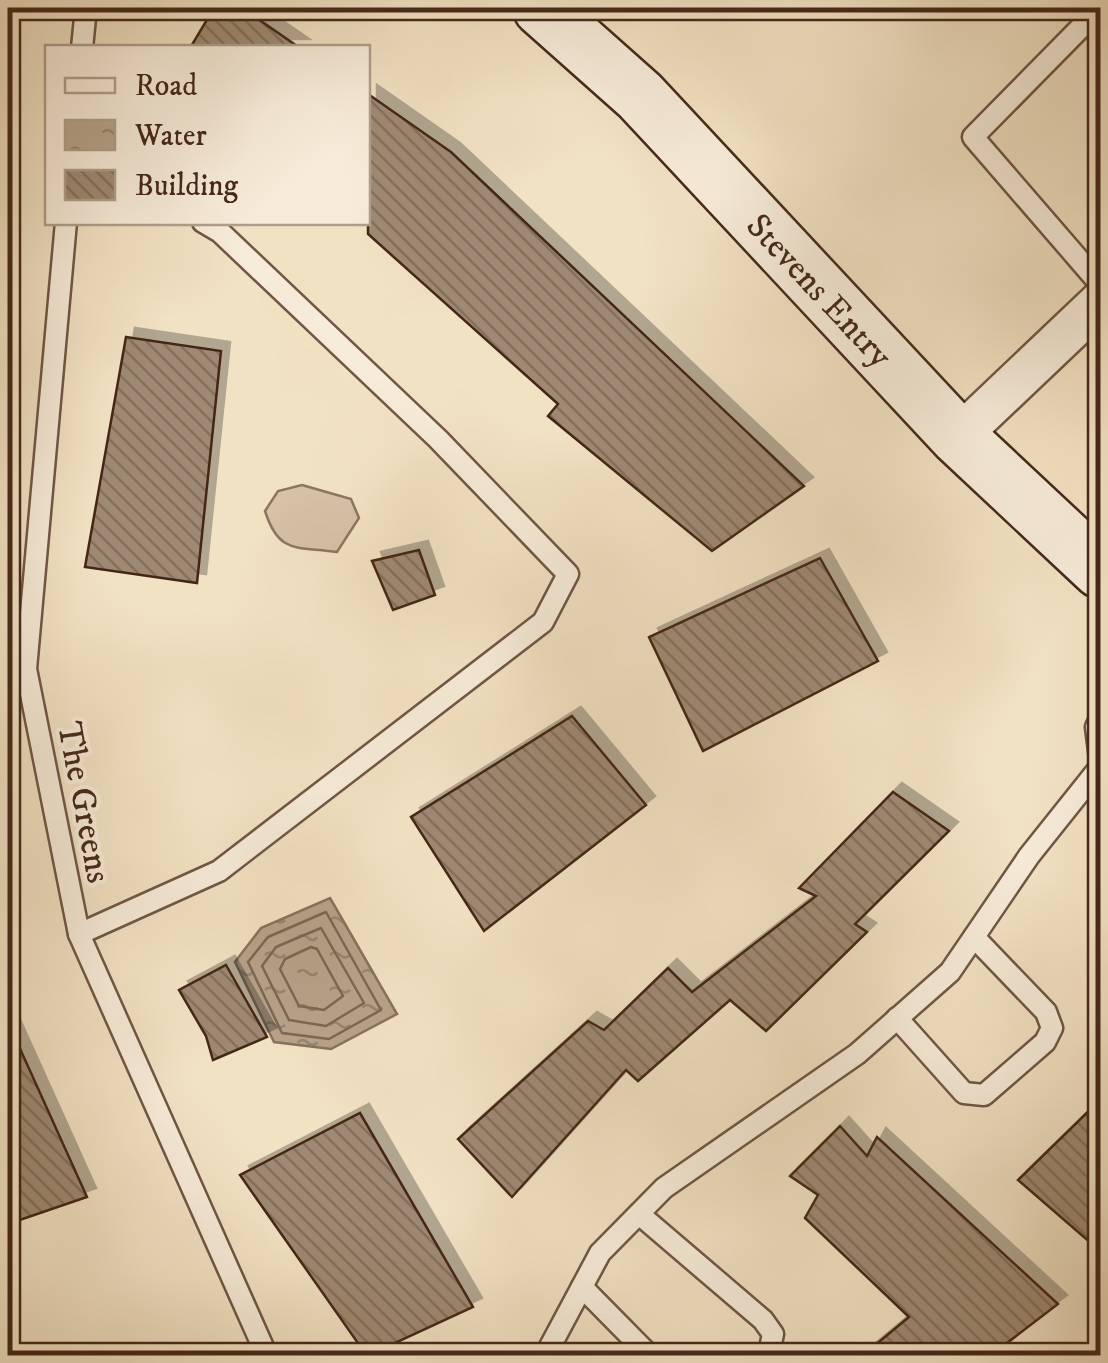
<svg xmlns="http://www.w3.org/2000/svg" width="1108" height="1363" viewBox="0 0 1108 1363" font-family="'IM FELL DW Pica',serif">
  <defs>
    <pattern id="water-ripples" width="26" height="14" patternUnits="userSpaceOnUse" patternTransform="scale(2.5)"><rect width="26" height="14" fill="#b7a38a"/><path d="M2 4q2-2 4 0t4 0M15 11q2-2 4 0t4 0" fill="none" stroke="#978570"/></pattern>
    <pattern id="building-back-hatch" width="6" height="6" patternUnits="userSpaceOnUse" patternTransform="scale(2.5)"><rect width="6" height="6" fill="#9f8972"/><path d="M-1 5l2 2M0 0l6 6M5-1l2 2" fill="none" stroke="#83705d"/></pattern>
    <filter id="shadow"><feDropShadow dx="9" dy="-9" stdDeviation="0" flood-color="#0004"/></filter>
  </defs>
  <rect width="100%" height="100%" fill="#f2e2c4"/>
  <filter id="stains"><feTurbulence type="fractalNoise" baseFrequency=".002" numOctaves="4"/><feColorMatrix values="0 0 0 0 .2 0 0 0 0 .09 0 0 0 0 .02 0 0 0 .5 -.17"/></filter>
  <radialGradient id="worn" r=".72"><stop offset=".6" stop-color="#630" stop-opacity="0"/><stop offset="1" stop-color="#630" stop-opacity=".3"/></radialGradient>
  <!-- park -->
  <path fill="#d5c2a7" stroke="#8d7560" stroke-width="2.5" d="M302,485L351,499L359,518L337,552C297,546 279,555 265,511L278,491Z"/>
  <!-- water -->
  <path fill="url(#water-ripples)" stroke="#89725d" stroke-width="2.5" d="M330,898L397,1014L331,1049L274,1042L235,962L261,928Z"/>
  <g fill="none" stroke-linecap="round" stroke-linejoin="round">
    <!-- shore -->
    <g stroke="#7e6652" stroke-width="2.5">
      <path d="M326,912L381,1010L329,1039L282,1033L248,962L268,937Z"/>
      <path d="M321,928L364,1003L326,1026L289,1020L262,966L276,947Z"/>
      <path d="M311,947L317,949L343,996L324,1010L299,1006L280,969L285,959Z"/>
    </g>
  </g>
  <!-- building -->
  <g fill="url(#building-back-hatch)" stroke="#452819" stroke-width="2.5" filter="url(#shadow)">
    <path d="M214,8H242L300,48H190Z"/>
    <path d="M368,94L451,152L804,486L712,551L548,416L558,404L368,234Z"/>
    <path d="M126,337L221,351L197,583L85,567Z"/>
    <path d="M419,550L435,595L393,610L372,561Z"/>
    <path d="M820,558L878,661L703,751L649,637Z"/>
    <path d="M572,716L646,805L484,931L411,817Z"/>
    <path d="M893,792L949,831L855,924L867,932L766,1031L730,1000L638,1081L626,1070L512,1197L458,1139L588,1021L604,1030L668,968L692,992L816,896L799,888Z"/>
    <path d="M226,965L267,1037L213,1060L206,1036L179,990Z"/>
    <path d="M8,1022L87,1197L8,1224Z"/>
    <path d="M1100,1100V1251L1018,1180Z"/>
    <path d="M360,1113L473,1307L367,1356L240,1175Z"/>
    <path d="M840,1126L867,1156L877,1137L1058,1304L990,1356H862L909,1317L805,1218L818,1195L790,1176Z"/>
  </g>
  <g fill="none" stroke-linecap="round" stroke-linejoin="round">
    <defs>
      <g id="lane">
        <path d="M1100,8L973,137L1100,284"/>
        <path d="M82,48L86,8"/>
        <path d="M66,222L26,669L79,934L267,1356"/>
        <path d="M1100,719L1096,727L1100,759"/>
        <path d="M79,934L219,871L543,622L568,574L438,439L220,232L203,222"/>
        <path d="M897,1018L964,1093L984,1095L1045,1042L1052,1028L1046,1012L974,937"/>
        <path d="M639,1214L763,1320L773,1334L770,1348L762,1356"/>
        <path d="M582,1287L650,1356"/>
        <path d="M545,1356L600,1253L664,1188L857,1054L950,972L1029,856L1100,767"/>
      </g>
      <path id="street" d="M958,437L1100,302"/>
      <path id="secondary" d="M541,8L640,96L958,437L1100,570"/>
    </defs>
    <!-- lane casing -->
    <use href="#lane" stroke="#705644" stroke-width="25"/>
    <!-- street casing -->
    <use href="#street" stroke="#705644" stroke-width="45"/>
    <!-- secondary casing -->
    <use href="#secondary" stroke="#452819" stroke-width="60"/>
    <!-- lane -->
    <use href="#lane" stroke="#f7ecd9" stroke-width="20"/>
    <!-- street -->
    <use href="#street" stroke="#f7ecd9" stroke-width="40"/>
    <!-- secondary -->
    <use href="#secondary" stroke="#f7ecd9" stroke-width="55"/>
  </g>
  <g text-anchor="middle" stroke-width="8" stroke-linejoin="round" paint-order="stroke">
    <!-- street labels -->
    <g font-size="35" fill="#452819" stroke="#f7ecd9">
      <text transform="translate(820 290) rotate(47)" y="12">Stevens Entry</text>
      <text transform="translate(85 802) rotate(79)" y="12">The Greens</text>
    </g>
  </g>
  <!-- margin -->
  <rect width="1108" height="1363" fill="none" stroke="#f2e2c4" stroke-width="40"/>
  <rect x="10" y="10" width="1088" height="1343" fill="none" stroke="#452819" stroke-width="5"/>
  <rect x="20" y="20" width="1068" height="1323" fill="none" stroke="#452819" stroke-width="2.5"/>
  <!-- legend -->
  <rect x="45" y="45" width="325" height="180" fill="#f7ecd9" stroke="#b09e8c" stroke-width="2.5"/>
  <rect x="65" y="78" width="50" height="15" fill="#f7ecd9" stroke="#b09e8c" stroke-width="2.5"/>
  <text x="135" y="95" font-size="30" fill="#452819">Road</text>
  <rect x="65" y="120" width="50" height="30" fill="url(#water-ripples)" stroke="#b09e8c" stroke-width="2.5"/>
  <text x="135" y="145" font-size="30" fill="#452819">Water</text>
  <rect x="65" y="170" width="50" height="30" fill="url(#building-back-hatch)" stroke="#b09e8c" stroke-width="2.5"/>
  <text x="135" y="195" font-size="30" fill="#452819">Building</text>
  <rect width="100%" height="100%" filter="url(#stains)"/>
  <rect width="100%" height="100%" fill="url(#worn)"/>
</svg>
